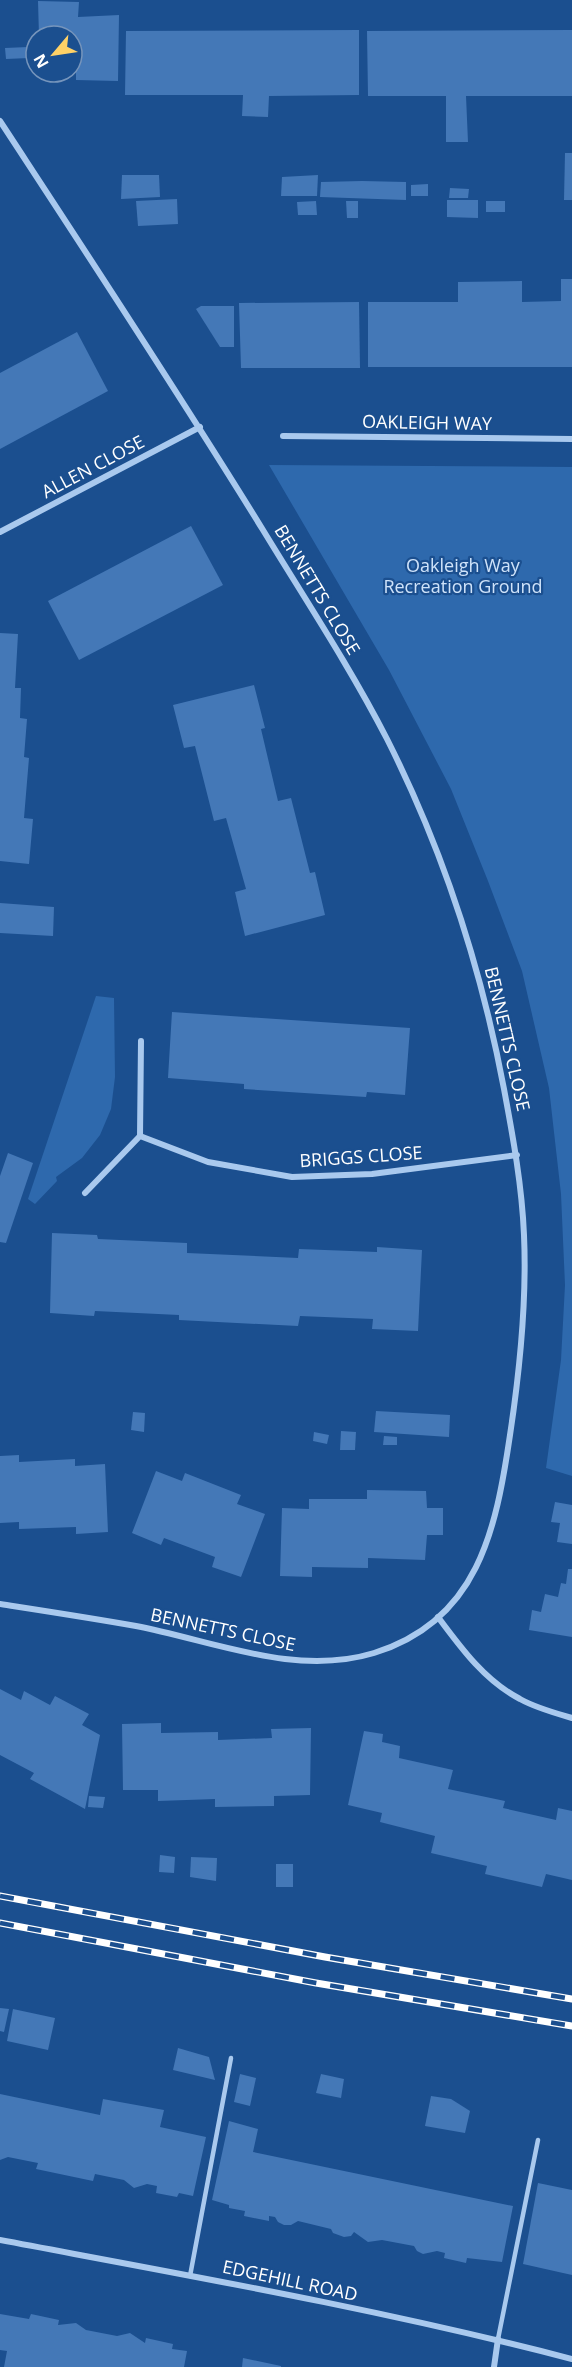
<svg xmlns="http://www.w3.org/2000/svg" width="572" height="2367" viewBox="0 0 572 2367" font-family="'Open Sans',sans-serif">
  <rect width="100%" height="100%" fill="#1b4f8f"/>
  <!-- green -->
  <g fill="#2e69ad">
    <path d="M269,465L572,467V1476L546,1468L561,1360L565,1285L561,1194L549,1088L522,971L488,881L451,789L389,670Z"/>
    <path d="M96,996L114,998L115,1077L111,1109L100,1135L82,1158L56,1177L57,1181L35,1204L28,1199Z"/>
  </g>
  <!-- building -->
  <g fill="#4478b7">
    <path d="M38,1L79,2L78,17L119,15L118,81L76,80V67H72V36H39Z"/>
    <path d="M359,30V95L269,96L268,117L242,116L243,95H125L126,31Z"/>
    <path d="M572,30V96H466L468,142H446V96H368L367,31Z"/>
    <path d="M28,47L29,58L6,59L5,48Z"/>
    <path d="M565,153H572V200H564Z"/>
    <path d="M122,175H159L160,197L121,199Z"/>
    <path d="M318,175L317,196H281L282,177Z"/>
    <path d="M362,181L406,182V200L320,197L321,182Z"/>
    <path d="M428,184V196H411V185Z"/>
    <path d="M450,188L469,189L468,198H449Z"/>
    <path d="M177,199L178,224L138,226L136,201Z"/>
    <path d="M447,200H478V218L447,217Z"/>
    <path d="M316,201L317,215H298L297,202Z"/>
    <path d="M346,201H358V218H347Z"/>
    <rect x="486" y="201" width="19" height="11"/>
    <path d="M561,279H572V367H368V302H458V282L522,281V302L561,301Z"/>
    <path d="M359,302L360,368H241L239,303Z"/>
    <path d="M201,306H234V347H220L196,309Z"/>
    <path d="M77,332L108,391L0,449V373Z"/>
    <path d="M191,526L223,585L79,660L48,601Z"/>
    <path d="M0,633L18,634L15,688H21L20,718L27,719L24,757L29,758L24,818L33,819L29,864L0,861Z"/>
    <path d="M254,685L265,728L261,729L278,801L291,798L310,873L315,872L325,915L245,936L235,892L246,889L226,818L214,821L195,746L184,748L173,705Z"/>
    <path d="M0,903L54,907L53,936L0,933Z"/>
    <path d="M172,1012L410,1028L405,1095L367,1092L366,1097L244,1089V1084L168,1078Z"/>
    <path d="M8,1153L33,1163L6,1243L0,1242V1176Z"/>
    <path d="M52,1233L97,1235L98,1239L187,1243V1253L298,1258L299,1249L377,1252V1247L422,1250L418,1331L372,1329L373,1319L300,1316L298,1326L179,1320V1315L95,1311L94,1316L50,1313Z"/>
    <path d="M376,1411L450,1415L449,1437L374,1432Z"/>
    <path d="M133,1412L145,1413L144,1432L131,1430Z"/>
    <path d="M341,1431L356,1432L355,1450H340Z"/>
    <path d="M314,1432L329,1435L327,1444L313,1441Z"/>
    <path d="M384,1436L397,1437V1445H383Z"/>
    <path d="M19,1455V1462L75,1459V1466L105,1464L108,1532L76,1534V1527L19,1529V1522L0,1523V1456Z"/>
    <path d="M156,1471L182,1481L185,1473L241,1495L237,1504L265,1514L241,1577L212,1567L215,1557L164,1538L161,1545L132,1533Z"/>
    <path d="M367,1490L426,1491L427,1508H443V1535H427L425,1560L368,1558V1568L312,1567V1577L280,1576L282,1508L309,1509V1499H367Z"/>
    <path d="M555,1502L572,1505V1544L557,1542L560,1523L551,1522Z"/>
    <path d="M568,1569H572V1637L529,1630L532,1610L541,1612L545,1594L558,1597L561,1583L566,1584Z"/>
    <path d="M0,1689L21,1700L24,1691L50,1705L55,1696L89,1714L82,1725L100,1735L85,1809L30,1779L34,1773L0,1755Z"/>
    <path d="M161,1723V1733L218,1732V1740L272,1738L271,1729L311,1728L310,1795L274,1796V1806L215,1807V1799L158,1801V1790H123L122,1724Z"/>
    <path d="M364,1731L383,1734L382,1742L400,1746L399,1758L453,1770L448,1789L505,1801L503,1808L556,1820L558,1808L572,1811V1880L546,1874L542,1887L485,1874L487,1866L431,1853L435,1836L380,1822L382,1813L348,1805Z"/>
    <path d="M89,1796L105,1797L103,1808L88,1807Z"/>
    <path d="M160,1855L175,1857L174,1873L159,1872Z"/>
    <path d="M191,1857L217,1858L216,1881L190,1877Z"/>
    <rect x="276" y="1864" width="17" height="23"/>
    <path d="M0,2008L9,2009L4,2032L0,2031Z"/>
    <path d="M13,2009L55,2018L48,2050L7,2041Z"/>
    <path d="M178,2048L209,2057L215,2080L173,2070Z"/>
    <path d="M240,2074L256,2078L250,2106L234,2102Z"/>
    <path d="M321,2074L344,2079L341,2098L316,2093Z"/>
    <path d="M0,2094L100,2115L103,2099L164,2110L160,2127L206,2137L193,2196L179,2193L177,2197L156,2193L157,2186L147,2184L134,2188L124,2180L95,2174L93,2181L36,2169L38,2163L8,2157L0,2160Z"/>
    <path d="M431,2096L451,2099L470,2111L465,2133L425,2126Z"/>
    <path d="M229,2121L258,2129L253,2152L513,2206L502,2262L467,2258L466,2263L444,2258L445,2253L437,2251L423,2254L417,2251L414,2246L382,2240L368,2242L354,2232L351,2236L344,2237L333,2233L331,2229L298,2221L291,2225H284L278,2222L275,2217L269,2216V2221L244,2216L245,2211L229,2208V2205L212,2200Z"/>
    <path d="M538,2183L572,2190V2275L523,2264Z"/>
    <path d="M0,2314L29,2319L31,2314L59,2320L58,2325L76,2323L86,2330L117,2336L130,2333L145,2343L146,2338L173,2344L172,2349L187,2351L184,2367H4L7,2351L0,2350Z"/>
    <path d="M243,2358L281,2366V2367H242Z"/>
  </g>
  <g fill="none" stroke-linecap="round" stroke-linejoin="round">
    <!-- lane -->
    <g stroke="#a9c9ee" stroke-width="4.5">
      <path d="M190,2276L231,2058"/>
      <path d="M498,2339L538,2140"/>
    </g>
    <!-- street -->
    <g stroke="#a9c9ee" stroke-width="6">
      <path d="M0,121C89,257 178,392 263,530C305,599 350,667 387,739C443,850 481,967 504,1089C513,1137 522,1186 524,1235C527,1302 520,1369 510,1435C496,1530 478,1621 374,1653C295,1677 214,1641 136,1626C91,1618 45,1611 0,1604"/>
      <path d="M283,436L572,439"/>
      <path d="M0,532L200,427"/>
      <path d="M140,1136L141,1041"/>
      <path d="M85,1193L140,1136L208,1162L292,1177L372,1174L517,1155"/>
      <path d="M438,1617C461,1648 485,1681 520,1699C536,1708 555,1713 572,1718"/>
      <path d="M0,2240C191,2276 384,2310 572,2359"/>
      <path d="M494,2367L498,2339"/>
    </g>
    <defs>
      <g id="rail">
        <path d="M0,1896L325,1957L572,1999"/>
        <path d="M0,1923L316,1983L572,2026"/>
      </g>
    </defs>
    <!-- rail casing -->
    <use href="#rail" stroke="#fff" stroke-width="7"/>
    <!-- rail -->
    <use href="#rail" stroke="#1b4f8f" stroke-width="4.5" stroke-dasharray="14" stroke-linecap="butt"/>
  </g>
  <g text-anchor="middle" stroke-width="4.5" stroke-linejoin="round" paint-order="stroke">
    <!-- street labels -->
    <g font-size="18" fill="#fff" stroke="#1b4f8f">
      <text transform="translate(427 423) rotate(1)" y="6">OAKLEIGH WAY</text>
      <text transform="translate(93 467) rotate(-28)" y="6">ALLEN CLOSE</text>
      <text transform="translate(317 590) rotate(59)" y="6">BENNETTS CLOSE</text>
      <text transform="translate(507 1039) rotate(77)" y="6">BENNETTS CLOSE</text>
      <text transform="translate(361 1157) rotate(-4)" y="6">BRIGGS CLOSE</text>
      <text transform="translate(223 1630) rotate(12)" y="6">BENNETTS CLOSE</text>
      <text transform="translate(290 2281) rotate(12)" y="6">EDGEHILL ROAD</text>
    </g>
    <!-- park labels -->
    <g font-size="18" fill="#cfe3fa" stroke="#1b4f8f">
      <text x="463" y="572">Oakleigh Way<tspan x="463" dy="21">Recreation Ground</tspan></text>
    </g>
  </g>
  <!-- north arrow -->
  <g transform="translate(54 54) rotate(241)"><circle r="28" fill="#1b4f8f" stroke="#7695bc" stroke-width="1.5"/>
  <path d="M0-4.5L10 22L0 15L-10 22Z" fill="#ffd166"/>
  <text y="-9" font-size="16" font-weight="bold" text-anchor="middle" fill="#ffffff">N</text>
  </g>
</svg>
